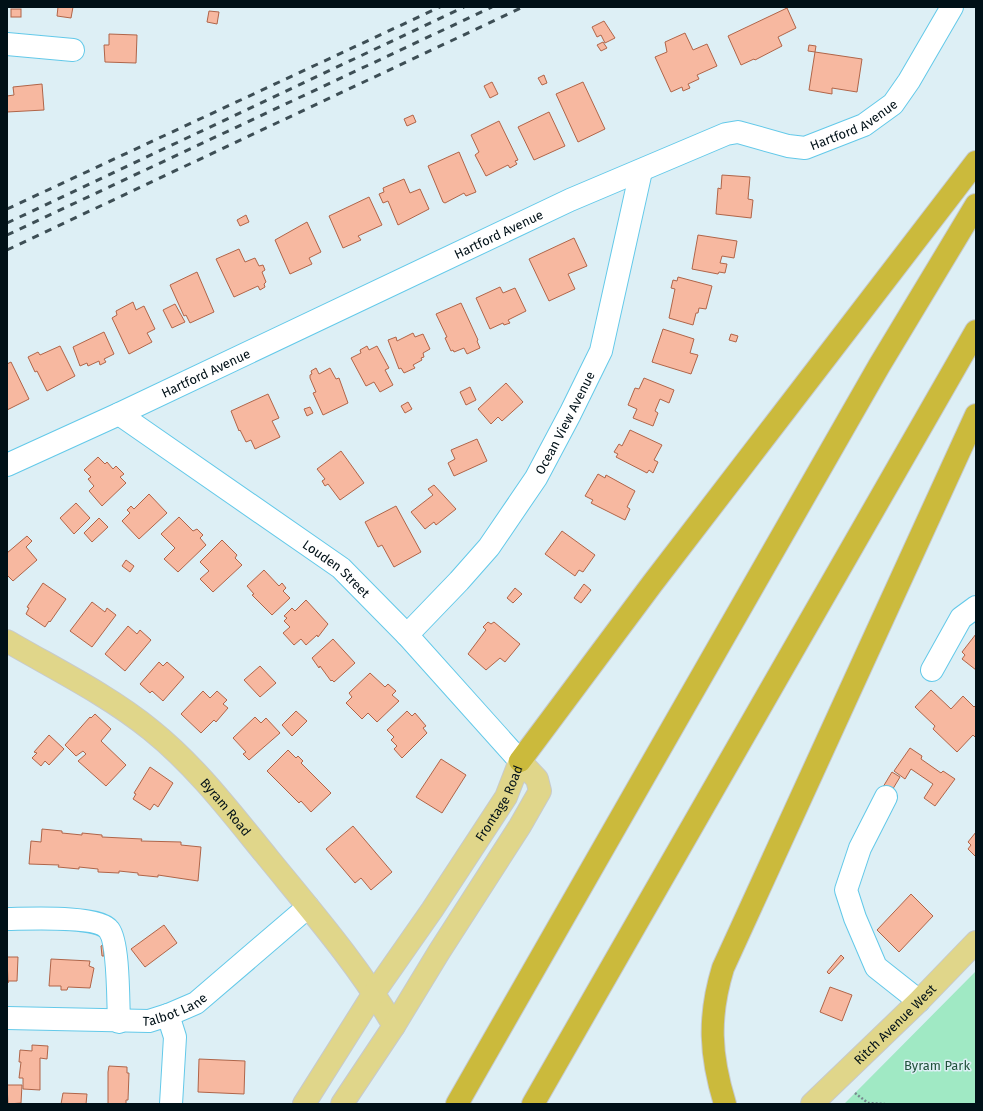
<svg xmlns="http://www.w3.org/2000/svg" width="983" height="1111" viewBox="0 0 983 1111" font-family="'Fira Sans',sans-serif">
  <rect width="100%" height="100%" fill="#ddeff5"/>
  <!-- green -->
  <path fill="#a0e9c4" d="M976,971V1104H844L855,1093Z"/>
  <!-- building -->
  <g fill="#f7b8a0" stroke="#b06549">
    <path d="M58,7H73L71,18L57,16Z"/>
    <path d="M787,8L796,28L778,37L782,46L755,60L754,59L741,65L728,36Z"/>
    <rect x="11" y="9" width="10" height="8"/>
    <path d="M209,11L219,12L217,24L207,22Z"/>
    <path d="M604,21L615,38L605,43L601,35L597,37L592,27Z"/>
    <path d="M685,33L693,50L707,44L717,66L697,75L699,79L688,84L690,88L683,91L682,87L671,92L655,57L667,52L665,42Z"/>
    <path d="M109,34L137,35L136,63L105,62L104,45H109Z"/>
    <path d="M603,42L607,48L601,51L597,45Z"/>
    <path d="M809,45L816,46L815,52L808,51Z"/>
    <path d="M815,52L862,59L857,92L832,88V94L809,90Z"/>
    <path d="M544,75L547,83L542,85L538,78Z"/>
    <path d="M492,82L498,94L490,98L484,86Z"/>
    <path d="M583,82L605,129L578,142L556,94Z"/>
    <path d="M42,84L44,110L7,112V96L14,95L13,87Z"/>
    <path d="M549,112L565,146L534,160L518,127Z"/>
    <path d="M413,115L416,122L407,126L404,119Z"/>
    <path d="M499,121L518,160L515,161L517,164L510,168L508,165L486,176L475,155L479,152L471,135Z"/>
    <path d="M459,152L476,192L466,196L464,193L445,203L443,202L428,166Z"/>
    <path d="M722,175L750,177L748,199L753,200L751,218L716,214L718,188L721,189Z"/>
    <path d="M404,179L410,193L420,189L429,209L398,225L388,201L383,203L379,194L384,192L383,188Z"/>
    <path d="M369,197L382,225L358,236L361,240L343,248L329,216Z"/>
    <path d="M246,215L249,222L240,226L237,220Z"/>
    <path d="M307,222L321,252L309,258L312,264L290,274L275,240Z"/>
    <path d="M698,235L737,241L734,258L722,256L720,263L727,264L725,273L719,272L718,274L692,269Z"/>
    <path d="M574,238L587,266L568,274L575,289L549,301L529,259Z"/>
    <path d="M239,249L245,262L255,258L259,266L263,265L265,270L262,272L266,282L264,284L265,287L260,290L258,286L234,297L216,259Z"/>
    <path d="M197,272L214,312L190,323L186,315L184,316L170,285Z"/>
    <path d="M678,277L712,286L706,309L699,308L698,313H696L693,325L669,318L675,289L671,288L673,280L677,281Z"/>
    <path d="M500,287L503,293L515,288L526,311L508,320L510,323L504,325L503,323L490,329L476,298Z"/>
    <path d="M133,302L136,310L144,306L155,329L147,333L152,342L129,354L112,318L117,315L116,311Z"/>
    <path d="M461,303L478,340L477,341L480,348L467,354L464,348L454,352L453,350L451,351L445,338L447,337L436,314Z"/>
    <path d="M175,304L185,322L172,328L163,310Z"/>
    <path d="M663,329L694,339L690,353L698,355L691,374L652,362Z"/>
    <path d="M104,332L114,354L104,359L106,362L100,365L99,361L88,366L87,363L80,366L73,347Z"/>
    <path d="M413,333L415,337L423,334L430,349L423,353L424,357L421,358L422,360L413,365L415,368L404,373L401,368L399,369L388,340L396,337L397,341Z"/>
    <path d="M731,334L738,336L736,342L729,340Z"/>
    <path d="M60,346L75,376L47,391L37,371L35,372L28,357L38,352L40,355Z"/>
    <path d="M367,346L369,350L377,346L389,368L385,370L393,385L380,392L374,382L366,386L351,358L361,353L360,350Z"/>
    <path d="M11,362L29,399L7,410V364Z"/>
    <path d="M316,368L319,374L330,368L336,379L339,378L348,403L323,415L313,393L316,392L310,378V375L312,374L311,371Z"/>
    <path d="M644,378L674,390L669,403L660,399L655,411L658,413L653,426L633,418L637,409L628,405L635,388L639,389Z"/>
    <path d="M506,383L523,402L502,421L498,417L491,424L478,409Z"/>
    <path d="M470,387L476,400L466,405L460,392Z"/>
    <path d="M268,394L279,418L272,421L280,437L255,449L251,440L246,442L240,430L239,431L231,411Z"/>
    <path d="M408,402L412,409L405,413L401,406Z"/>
    <path d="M310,407L313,413L307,416L304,409Z"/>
    <path d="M630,430L662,445L654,460L658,462L653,473L649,470L647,473L616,457L618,454L614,452L619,444L622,446Z"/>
    <path d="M477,439L487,461L454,476L448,463L455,459L451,450Z"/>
    <path d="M341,451L364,483L340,500L328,484L325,486L322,481L325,479L317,469Z"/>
    <path d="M98,457L105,464L107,462L113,469L116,466L124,474L120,477L126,483L102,506L89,491L94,486L88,479L91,477L84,470Z"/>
    <path d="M598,474L605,478L606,475L635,491L627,507L630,509L625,520L591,503L593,500L585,496Z"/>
    <path d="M434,485L456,509L436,525L434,522L425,529L411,512L433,495L428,489Z"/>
    <path d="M149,494L167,513L139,539L122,521L130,513L127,510L131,506L134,509Z"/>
    <path d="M76,503L90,518L74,534L60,518Z"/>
    <path d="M396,506L421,552L394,567L382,545L378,547L365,522Z"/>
    <path d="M179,517L193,531L197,529L203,535L200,538L206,545L178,572L164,559L175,548L161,534Z"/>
    <path d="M99,518L108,527L92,542L84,533Z"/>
    <path d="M562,531L595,555L583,572L579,570L575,576L545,554Z"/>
    <path d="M27,536L32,541L26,547L37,560L13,581L7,575V553Z"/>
    <path d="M222,540L237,555L235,558L242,565L213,592L200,579L209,571L200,562Z"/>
    <path d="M126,560L134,566L130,572L122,566Z"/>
    <path d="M264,570L279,586L282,583L286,588L283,591L290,598L272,615L252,595L254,594L247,586Z"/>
    <path d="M43,583L66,599L50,622L49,621L45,627L26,614L29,608L27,607Z"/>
    <path d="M584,584L591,590L581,603L574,598Z"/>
    <path d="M515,588L522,594L513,603L507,598Z"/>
    <path d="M306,600L328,624L318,637L317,635L306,645L301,639L294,645L283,633L290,627L284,621L287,618L284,616L292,608L295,611Z"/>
    <path d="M92,602L105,612L107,608L116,615L92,647L70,631Z"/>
    <path d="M488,622L491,624L494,622L520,644L505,662L500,658L486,670L468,654L486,630L483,627Z"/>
    <path d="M128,626L137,634L140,630L151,640L125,671L105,654Z"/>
    <path d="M976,634V670L962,659L965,655L962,652Z"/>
    <path d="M333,639L355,663L334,682L332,680L331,681L320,666L319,668L312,658Z"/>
    <path d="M159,662L163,666L167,662L184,677L163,701L152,691L150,693L140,684Z"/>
    <path d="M260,666L276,683L260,697L244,680Z"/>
    <path d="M370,673L385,687L388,684L396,691L392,695L399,701L377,722L368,713L362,719L346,703L352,697L349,693Z"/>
    <path d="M931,690L951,709L963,696L974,707L976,705V738L973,735L957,752L933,729L935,726L915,707Z"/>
    <path d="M203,691L210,698L217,691L227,700L223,704L228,708L216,722L214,720L201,733L181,714Z"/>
    <path d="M296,711L307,721L292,736L282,725Z"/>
    <path d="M407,711L412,716L415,713L426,726L423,728L427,733L402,758L394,749L397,746L391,740L394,737L387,730Z"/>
    <path d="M95,714L111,729L101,741L126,765L106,786L78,761L86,754L83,751L76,756L65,745L90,717L91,718Z"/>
    <path d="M255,717L261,723L266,718L280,733L249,760L243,754L246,752L233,738Z"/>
    <path d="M49,735L64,749L49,765L45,761L41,766L32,758L37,753L34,752Z"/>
    <path d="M910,748L922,756L921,759L941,773L943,771L955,779L935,806L924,798L933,784L911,769L905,779L894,771Z"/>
    <path d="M288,750L296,758L298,756L303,761L301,763L331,793L311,812L301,801L299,803L267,771Z"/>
    <path d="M441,759L466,775L442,813L416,797Z"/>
    <path d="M150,767L173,783L158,807L154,804L150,810L133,799L136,794L134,793Z"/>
    <path d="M892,772L900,777L891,792L883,787Z"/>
    <path d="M353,826L392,872L371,890L361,878L355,883L326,849Z"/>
    <path d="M42,829L62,831V833L82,835V833L102,835V837L142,839L141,841L181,842V845L201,847L198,881L158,875V877L138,875V873L119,871V873L98,872V869L79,867V869L58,867L59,865L29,864L31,841L41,842Z"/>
    <path d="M976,832V857L968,849L971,845L968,842Z"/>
    <path d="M911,894L933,916L899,952L877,930Z"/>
    <path d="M164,925L177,943L145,967L131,949Z"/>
    <path d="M103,945L104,956H102L101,946Z"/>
    <path d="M841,955L844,958L829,974L827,972Z"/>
    <path d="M7,957H18L17,981H8V983Z"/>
    <path d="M51,959L90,961L89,966L94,968L90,988L68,987L67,990H61V986H49Z"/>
    <path d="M830,987L852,995L842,1021L820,1012Z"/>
    <path d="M32,1045L48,1046L47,1059L40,1058V1090L23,1089V1078H19L21,1062H19L20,1050L32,1051Z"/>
    <path d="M199,1059L245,1061L244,1094L198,1092Z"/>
    <path d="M109,1066L127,1067V1073H129L128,1100H126V1104H108V1072Z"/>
    <path d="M7,1085H22L21,1103L8,1104Z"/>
    <path d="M63,1093L87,1094L86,1104H61Z"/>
  </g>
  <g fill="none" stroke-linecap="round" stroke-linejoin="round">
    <defs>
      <g id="minor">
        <path d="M7,44L73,50"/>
        <path id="s1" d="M119,414L341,568L407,635L520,761"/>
        <path id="s2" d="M7,465L119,414L570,200L726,134L738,132L788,146L805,148L864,125L893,104L909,81L952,7"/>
        <path id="s3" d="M407,635L459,581L489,547L536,478L570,414L601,351L641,171"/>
        <path d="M932,670L961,618L976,607"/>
        <path d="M886,797L860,848L846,890L855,918L876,967L919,1001"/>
        <path d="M7,919C26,919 99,915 109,930C119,943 118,1003 119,1022"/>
        <path d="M168,1015L175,1037L171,1104"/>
        <path id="s4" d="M7,1018L149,1021L168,1015L196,1003L308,907"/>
      </g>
      <g id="major">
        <path id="s5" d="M7,641C55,669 108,695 151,730C197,767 232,814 269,859C313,913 359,966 394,1026"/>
        <path id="s6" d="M304,1104L374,993L432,910L506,797L520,761L537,779L540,791L520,826L439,952L394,1026L342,1104"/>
        <path id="s7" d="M812,1104L919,1001L976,942"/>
      </g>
      <g id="highway">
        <path d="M520,761L652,584L976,162"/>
        <path d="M457,1104L879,366L976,205"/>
        <path d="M533,1104L976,331"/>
        <path d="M725,1104C710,1055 708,1017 723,968L976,415"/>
      </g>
    </defs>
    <!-- minor casing -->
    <use href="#minor" stroke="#63c9e9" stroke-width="24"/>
    <!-- major casing -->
    <use href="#major" stroke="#c7cacc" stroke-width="24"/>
    <!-- highway casing -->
    <use href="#highway" stroke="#c7cacc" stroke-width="24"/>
    <!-- path -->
    <path stroke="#788a90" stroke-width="2.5" stroke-dasharray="2 2" stroke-linecap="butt" d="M855,1093L868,1103L885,1104"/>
    <!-- minor -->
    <use href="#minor" stroke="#fff" stroke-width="22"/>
    <!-- major -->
    <use href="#major" stroke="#e0d68a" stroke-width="22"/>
    <!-- highway -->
    <use href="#highway" stroke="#cbba3c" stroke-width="22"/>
    <!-- rail -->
    <g stroke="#3d4e55" stroke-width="3" stroke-dasharray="7 7" stroke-linecap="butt">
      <path d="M7,209L440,7"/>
      <path d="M7,223L464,7"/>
      <path d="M7,235L492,7"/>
      <path d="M7,250L523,7"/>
    </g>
  </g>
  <g text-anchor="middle" stroke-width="3" stroke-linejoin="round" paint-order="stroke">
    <!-- street labels -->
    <g font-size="13" fill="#001017" stroke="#ddeff5">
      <text dy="5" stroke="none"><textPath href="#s2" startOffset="927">Hartford Avenue</textPath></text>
      <text dy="5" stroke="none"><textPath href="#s2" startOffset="543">Hartford Avenue</textPath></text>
      <text dy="5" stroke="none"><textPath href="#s2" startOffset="219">Hartford Avenue</textPath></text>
      <text dy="5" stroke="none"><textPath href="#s3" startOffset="266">Ocean View Avenue</textPath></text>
      <text dy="5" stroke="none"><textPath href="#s1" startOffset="267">Louden Street</textPath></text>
      <text dy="5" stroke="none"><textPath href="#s6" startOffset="359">Frontage Road</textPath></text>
      <text dy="5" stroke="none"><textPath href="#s5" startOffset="277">Byram Road</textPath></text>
      <text dy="5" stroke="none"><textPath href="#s4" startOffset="170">Talbot Lane</textPath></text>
      <text dy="5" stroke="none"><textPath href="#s7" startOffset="115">Ritch Avenue West</textPath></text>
    </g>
    <!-- park labels -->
    <g font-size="13" fill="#20513b" stroke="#ddeff5">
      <text x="937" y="1070">Byram Park</text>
    </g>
  </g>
  <!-- border -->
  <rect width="983" height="1111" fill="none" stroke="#001017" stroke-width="16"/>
</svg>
